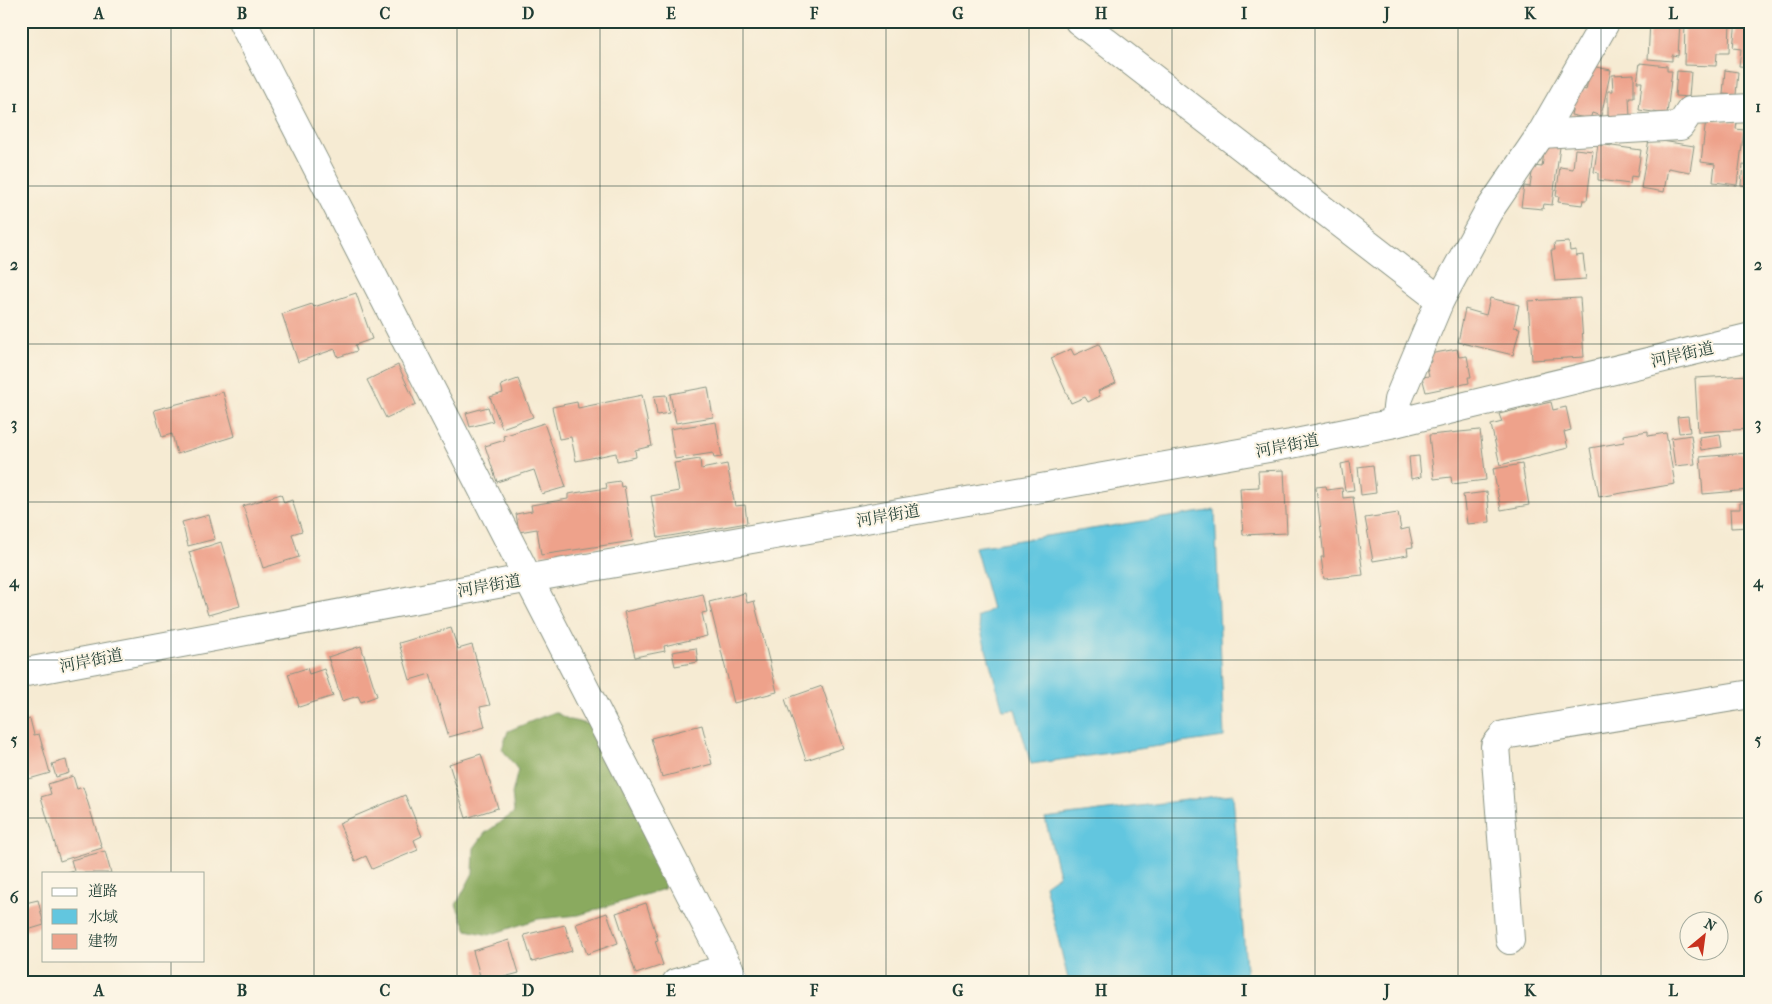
<svg xmlns="http://www.w3.org/2000/svg" width="1772" height="1004" viewBox="0 0 1772 1004" font-family="'IM FELL French Canon','Noto Serif JP',serif">
  <rect width="100%" height="100%" fill="#fcf5e5"/>
  <filter id="ink" filterUnits="userSpaceOnUse"><feTurbulence type="fractalNoise" baseFrequency=".02" numOctaves="2"/><feDisplacementMap in="SourceGraphic" scale="10" xChannelSelector="R" yChannelSelector="G"/><feConvolveMatrix kernelMatrix="1 2 1 2 8 2 1 2 1" color-interpolation-filters="sRGB"/></filter>
  <filter id="wash" filterUnits="userSpaceOnUse"><feTurbulence type="fractalNoise" baseFrequency=".0096" numOctaves="4" result="noise"/><feDisplacementMap in="SourceGraphic" scale="20" xChannelSelector="R" yChannelSelector="G"/><feGaussianBlur stdDeviation="1.12" result="paint"/><feColorMatrix in="noise" values="0 0 0 0 0 0 0 0 0 0 0 0 0 0 0 0 0 1.4 0 .05"/><feComposite in="paint" operator="in"/></filter>
  <g filter="url(#wash)">
    <rect width="100%" height="100%" fill="#f6ebd3"/>
    <!-- forest -->
    <path fill="#8aaa5e" stroke="#547449" d="M554,712L570,720L593,725L638,812L647,845L666,872L664,889L579,915L538,919L489,935L467,930L456,905L473,873L474,848L485,833L514,813L512,794L518,770L502,749L508,731Z"/>
    <!-- water -->
    <g fill="#62c6df" stroke="#40828a">
      <path d="M1215,510L1224,737L1031,764L1015,709L1003,710L977,617L992,609L975,547Z"/>
      <path d="M1233,794L1247,983H1069L1045,885L1059,875L1045,818Z"/>
    </g>
    <g id="blocks">
      <!-- building -->
      <g fill="#eea28b">
        <path d="M1650,21H1680L1678,56L1672,55V61L1648,59Z"/>
        <path d="M1685,21H1730L1729,53H1717L1716,66L1684,65Z"/>
        <path d="M1736,21H1751V67L1739,66L1741,49L1733,48Z"/>
        <path d="M1640,63L1667,66V71H1672L1667,114L1639,110L1642,82H1637Z"/>
        <path d="M1591,66L1611,70L1601,116L1592,113L1590,119L1571,115L1577,88L1586,90Z"/>
        <path d="M1725,70L1738,72L1736,95L1723,94Z"/>
        <path d="M1677,71L1691,72L1689,97L1675,96Z"/>
        <path d="M1634,74V97H1629L1630,117H1608V91H1613L1612,75Z"/>
        <path d="M1706,119L1737,123L1736,129L1744,130L1737,185L1713,182L1715,164L1701,162Z"/>
        <path d="M1649,139L1694,146L1690,172L1668,168L1664,192L1641,188Z"/>
        <path d="M1598,144L1641,150L1637,177L1631,176L1630,184L1598,180V173L1594,172Z"/>
        <path d="M1545,145L1560,147L1552,205L1544,204L1543,209L1521,207L1524,186L1530,187L1533,166L1542,167Z"/>
        <path d="M1575,149L1593,151L1587,200H1583L1582,205L1558,202L1559,197L1556,196L1560,167L1573,169Z"/>
        <path d="M1743,165L1751,166V187L1741,185Z"/>
        <path d="M1569,242L1570,251L1576,250V256L1583,255L1586,279L1555,281L1551,250H1555L1554,243Z"/>
        <path d="M356,293L372,339L355,345L357,351L338,357L335,349L298,362L282,314L312,304L314,307Z"/>
        <path d="M1490,298L1519,305L1514,327L1520,328L1513,355L1458,342L1465,309L1486,315Z"/>
        <path d="M1580,298L1584,357L1532,360L1528,301Z"/>
        <path d="M1099,344L1116,383L1098,391L1100,396L1088,402L1085,397L1071,403L1051,358L1071,349L1074,355Z"/>
        <path d="M1457,349L1459,357L1467,356L1471,377H1468L1469,383L1426,392L1422,377L1429,376L1426,363L1431,362L1429,354Z"/>
        <path d="M398,365L416,404L386,418L367,380Z"/>
        <path d="M1749,375L1751,429L1698,432L1695,378Z"/>
        <path d="M518,379L533,417L502,428L490,397L503,393L501,385Z"/>
        <path d="M708,387L713,417L676,423L670,394Z"/>
        <path d="M223,392L235,436L177,454L172,434L162,437L154,410Z"/>
        <path d="M642,395L652,446L635,450L636,457L617,461L616,453L576,461L571,437L559,439L552,407L577,402L578,408Z"/>
        <path d="M666,395L669,413L657,415L654,396Z"/>
        <path d="M1551,402L1553,410L1566,407L1571,430L1564,432L1568,448L1500,465L1491,425L1502,422L1499,414Z"/>
        <path d="M488,407L493,421L470,427L466,413Z"/>
        <path d="M1688,416L1690,432L1679,433L1677,417Z"/>
        <path d="M716,422L722,457L714,458L713,453L675,459L670,429Z"/>
        <path d="M544,423L566,487L542,494L534,470L497,482L485,446L505,440L503,436Z"/>
        <path d="M1480,430L1486,480L1452,484L1451,477L1434,479L1429,435Z"/>
        <path d="M1648,431V436L1666,433L1675,484L1599,497L1590,448L1624,442L1623,435Z"/>
        <path d="M1720,434L1722,447L1701,450L1699,437Z"/>
        <path d="M1691,435L1695,464L1675,466L1671,438Z"/>
        <path d="M1747,453L1750,490L1703,494L1700,457Z"/>
        <path d="M1419,456L1421,477L1411,479L1409,457Z"/>
        <path d="M700,459L701,469L727,464L735,506L745,505L747,523L658,538L651,496L679,491L674,463Z"/>
        <path d="M1350,462L1354,490L1345,491L1341,464Z"/>
        <path d="M1522,464L1529,505L1501,510L1493,469Z"/>
        <path d="M1373,465L1376,493L1361,495L1358,467Z"/>
        <path d="M1284,470L1287,533L1243,535L1240,488L1259,487L1258,471Z"/>
        <path d="M620,481L621,487L624,486L633,541L541,555L537,529L519,532L516,514L532,511L531,505L568,499V494L607,488L606,483Z"/>
        <path d="M1326,486L1327,490L1342,488L1343,498L1353,497L1363,575L1324,579L1321,557H1324L1316,487Z"/>
        <path d="M1487,492L1490,522L1467,524L1463,495Z"/>
        <path d="M281,494L284,503L292,500L302,531L292,534L299,557L263,568L243,506Z"/>
        <path d="M1751,502V527L1731,528L1730,509H1740V503Z"/>
        <path d="M1398,513L1401,530L1409,528L1413,547L1407,548L1408,555L1373,561L1365,518Z"/>
        <path d="M209,515L215,539L188,546L182,522Z"/>
        <path d="M221,542L240,606L208,615L189,552Z"/>
        <path d="M745,593L747,603L754,601L777,692L734,703L709,602Z"/>
        <path d="M703,594L707,612L702,613L707,636L664,646L665,651L635,657L624,612Z"/>
        <path d="M451,628L458,649L472,645L490,705L480,707L485,727L449,737L430,674L410,680L399,643Z"/>
        <path d="M361,646L377,696L361,702L358,696L342,701L328,657Z"/>
        <path d="M696,648L698,662L675,666L672,652Z"/>
        <path d="M307,668L309,674L324,669L333,696L299,707L288,674Z"/>
        <path d="M822,686L843,748L806,760L785,699Z"/>
        <path d="M30,719L34,735L39,734L50,773L29,779L28,774L21,776V722Z"/>
        <path d="M702,725L712,764L662,777L651,738Z"/>
        <path d="M481,754L498,808L466,818L449,764Z"/>
        <path d="M66,760L69,773L56,777L52,764Z"/>
        <path d="M73,776L77,789L83,787L102,848L60,861L41,797L51,794L48,784Z"/>
        <path d="M405,795L422,836L414,840L418,850L372,869L366,856L355,861L339,823Z"/>
        <path d="M105,851L111,873H68L74,871L71,860Z"/>
        <path d="M38,900L44,925L21,932V904Z"/>
        <path d="M646,903L658,940L655,941L663,965L636,974L616,913Z"/>
        <path d="M607,913L618,943L587,954L576,924Z"/>
        <path d="M565,925L572,951L532,962L524,935Z"/>
        <path d="M509,940L519,973L482,983L473,951Z"/>
      </g>
    </g>
  </g>
  <g filter="url(#ink)">
    <use href="#blocks" fill-opacity="0" stroke="#8a9484" stroke-width="1"/>
    <g fill="none" stroke-linecap="round" stroke-linejoin="round">
      <defs>
        <g id="minor">
          <path d="M242,21L736,983"/>
          <path d="M1079,21L1440,300"/>
          <path d="M1541,134L1680,126L1690,111L1751,108"/>
          <path d="M1395,423L1398,400L1440,300L1488,212L1541,134L1606,21"/>
          <path d="M21,673L530,578L1291,444L1395,423L1751,337"/>
          <path d="M1510,940L1495,746L1504,735L1751,694"/>
          <path d="M676,983L729,968"/>
        </g>
      </defs>
      <!-- minor casing -->
      <use href="#minor" stroke="#8a9484" stroke-width="30"/>
      <!-- minor -->
      <use href="#minor" stroke="#fff" stroke-width="28"/>
    </g>
  </g>
  <!-- grid -->
  <path fill="none" stroke="#1f3d34" stroke-width="1" stroke-opacity="0.55" d="M171,21V873M314,21V983M457,21V983M600,21V983M743,21V983M886,21V983M1029,21V983M1172,21V983M1315,21V983M1458,21V983M1601,21V983M21,186H1751M21,344H1751M21,502H1751M21,660H1751M21,818H1751M171,960V983"/>
  <g text-anchor="middle" stroke-width="4" stroke-linejoin="round" paint-order="stroke">
    <!-- street labels -->
    <g font-size="16" fill="#1f3d34" stroke="#fcf5e5">
      <text transform="translate(1682 354) rotate(-13)" y="6">河岸街道</text>
      <text transform="translate(1287 445) rotate(-11)" y="6">河岸街道</text>
      <text transform="translate(888 515) rotate(-10)" y="6">河岸街道</text>
      <text transform="translate(489 585) rotate(-10)" y="6">河岸街道</text>
      <text transform="translate(91 660) rotate(-11)" y="6">河岸街道</text>
    </g>
  </g>
  <!-- margin -->
  <rect width="1772" height="1004" fill="none" stroke="#fcf5e5" stroke-width="55"/>
  <!-- legend -->
  <rect x="42" y="872" width="162" height="90" fill="#fcf5e5" stroke="#a4ab9e"/>
  <rect x="52" y="888" width="25" height="8" fill="#ffffff" stroke="#a4ab9e"/>
  <text x="88" y="896" font-size="15" fill="#1f3d34">道路</text>
  <rect x="52" y="909" width="25" height="15" fill="#62c6df" stroke="#a4ab9e"/>
  <text x="88" y="922" font-size="15" fill="#1f3d34">水域</text>
  <rect x="52" y="934" width="25" height="15" fill="#eea28b" stroke="#a4ab9e"/>
  <text x="88" y="946" font-size="15" fill="#1f3d34">建物</text>
  <!-- north arrow -->
  <g transform="translate(1704 936) rotate(29)"><circle r="24" fill="#fcf5e5" stroke="#a4ab9e"/>
  <path d="M0-4L9 19L0 12L-9 19Z" fill="#c8321e"/>
  <text y="-8" font-size="14" font-weight="bold" text-anchor="middle" fill="#1f3d34">N</text>
  </g>
  <rect x="28" y="28" width="1716" height="948" fill="none" stroke="#1f3d34" stroke-width="2"/>
  <g font-size="16" text-anchor="middle" font-weight="bold" fill="#1f3d34">
    <text x="99" y="19">A</text>
    <text x="242" y="19">B</text>
    <text x="385" y="19">C</text>
    <text x="528" y="19">D</text>
    <text x="671" y="19">E</text>
    <text x="814" y="19">F</text>
    <text x="958" y="19">G</text>
    <text x="1101" y="19">H</text>
    <text x="1244" y="19">I</text>
    <text x="1387" y="19">J</text>
    <text x="1530" y="19">K</text>
    <text x="1673" y="19">L</text>
    <text x="14" y="112">1</text>
    <text x="1758" y="112">1</text>
    <text x="14" y="270">2</text>
    <text x="1758" y="270">2</text>
    <text x="14" y="429">3</text>
    <text x="1758" y="429">3</text>
    <text x="14" y="587">4</text>
    <text x="1758" y="587">4</text>
    <text x="14" y="745">5</text>
    <text x="1758" y="745">5</text>
    <text x="14" y="903">6</text>
    <text x="1758" y="903">6</text>
    <text x="99" y="996">A</text>
    <text x="242" y="996">B</text>
    <text x="385" y="996">C</text>
    <text x="528" y="996">D</text>
    <text x="671" y="996">E</text>
    <text x="814" y="996">F</text>
    <text x="958" y="996">G</text>
    <text x="1101" y="996">H</text>
    <text x="1244" y="996">I</text>
    <text x="1387" y="996">J</text>
    <text x="1530" y="996">K</text>
    <text x="1673" y="996">L</text>
  </g>
</svg>
